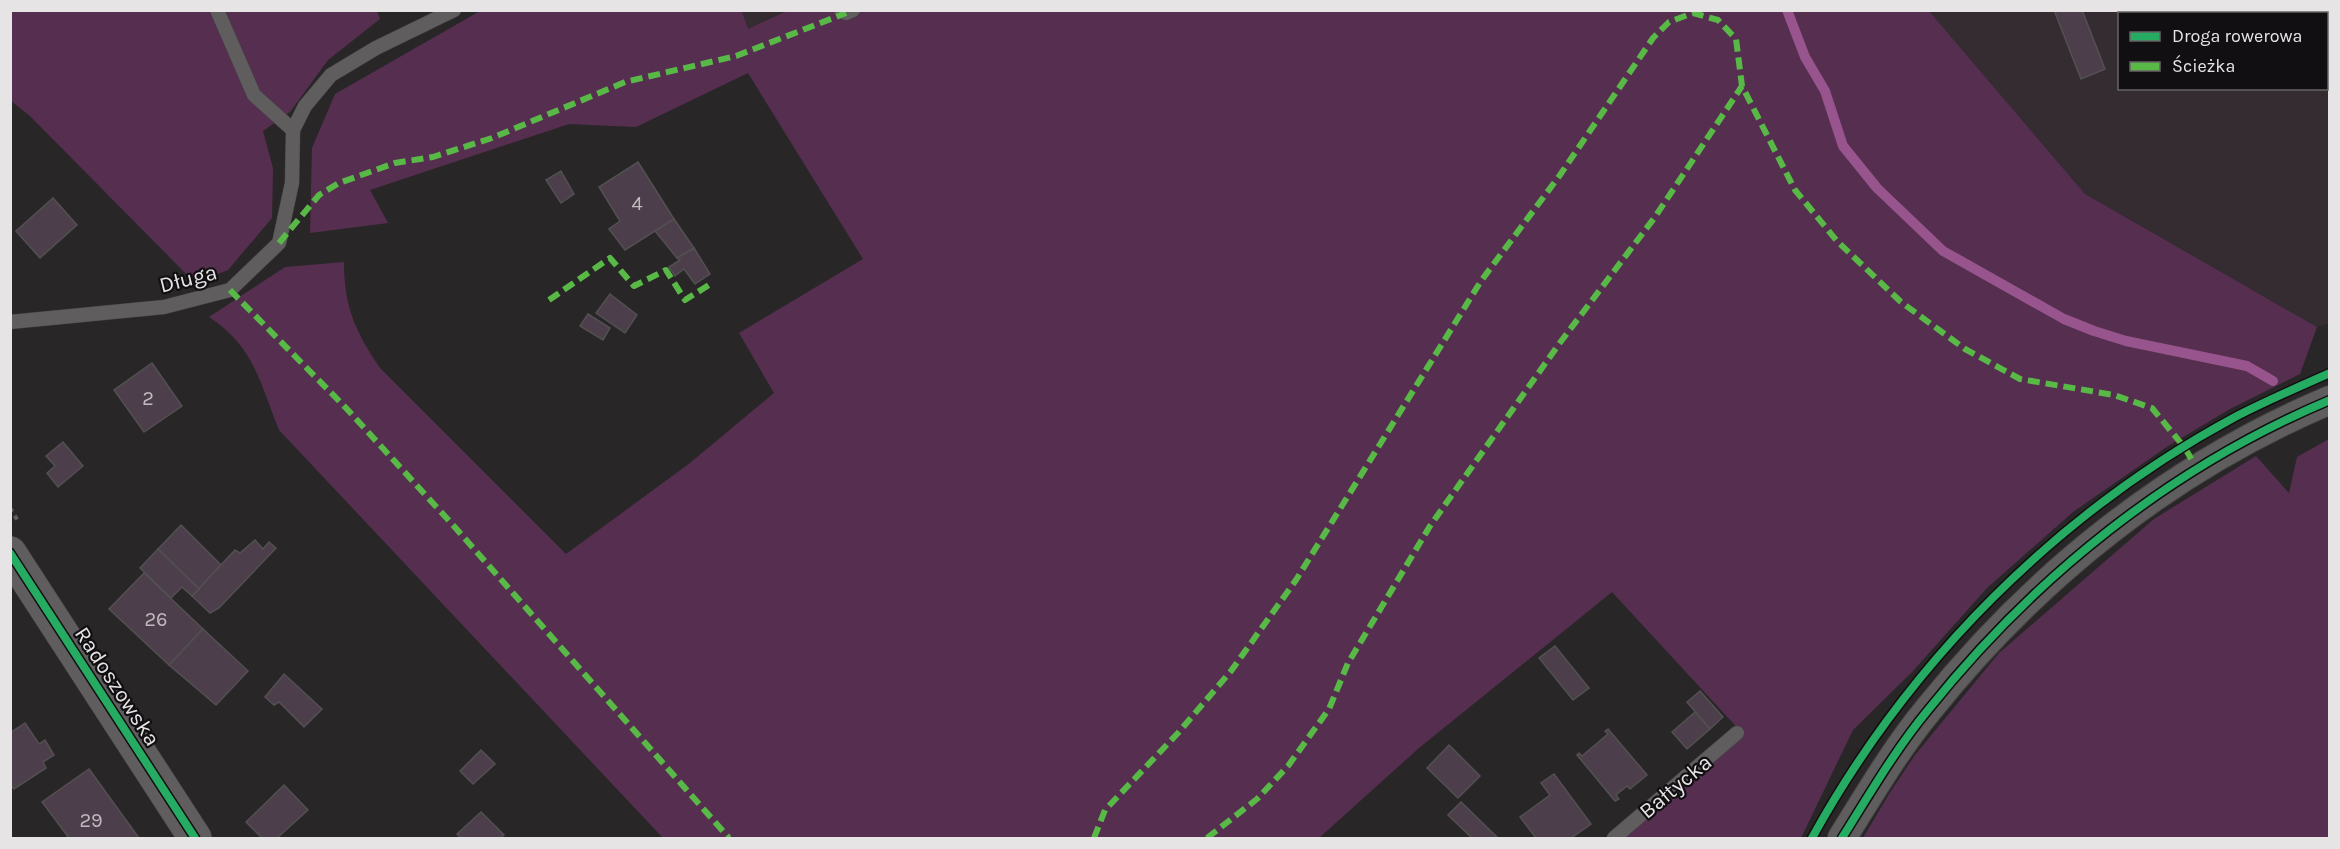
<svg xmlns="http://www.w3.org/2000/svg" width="2340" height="849" viewBox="0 0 2340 849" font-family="Karla,sans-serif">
  <rect width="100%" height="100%" fill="#292628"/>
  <!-- built -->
  <g fill="#352c32" fill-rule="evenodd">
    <path d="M742,10L789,11L748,29Z"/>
    <path d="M1928,11H2329V323L2317,327L2085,194ZM2120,14H2326V88H2120Z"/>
  </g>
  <!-- green -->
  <g fill="#562f50">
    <path d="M377,10L380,19L328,60L290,112L263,131L273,168L272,218L228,270L195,283L30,116L11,101L10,11Z"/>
    <path d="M789,10H1928L2085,194L2317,327L2300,374L2230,409L2168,446L2073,512L1987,588L1912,672L1853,730L1801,838H1624L1744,735L1612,592L1419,748L1319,838H663L279,430C260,383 254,346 209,317L285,267L344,262C344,307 355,331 380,368L566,554L690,463L774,393L739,333L863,259L748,73L636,127L569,124L370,190L388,223L310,233L312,148L335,94L480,11H742L748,29Z"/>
    <path d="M2329,439V838H1863L1889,794L1915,755L1999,653L2154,519L2256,456L2289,493L2297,457Z"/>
  </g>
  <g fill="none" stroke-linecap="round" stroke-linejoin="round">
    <!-- stream -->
    <path stroke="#98548c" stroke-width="10" d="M1787,10L1805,57L1825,91L1843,146L1877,188L1943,251L2064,319L2094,331L2126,341L2247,366L2273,381"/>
  </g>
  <!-- building -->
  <g fill="#4d3e4b" stroke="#525051" stroke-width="1.5">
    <path d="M2054,10H2082L2105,69L2081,79Z"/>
    <path d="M2229,10H2284L2277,14H2230Z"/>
    <path d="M638,162L674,219L625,250L609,229L620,221L599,187Z"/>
    <path d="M561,171L574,194L561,203L546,180Z"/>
    <path d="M53,198L77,225L40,258L16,231Z"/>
    <path d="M674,219L694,248L677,258L655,231Z"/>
    <path d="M694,248L710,274L695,284L684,269L675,276L669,267L680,260L677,258Z"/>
    <path d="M610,294L637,315L625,333L596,313Z"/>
    <path d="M588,314L610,328L603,340L580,326Z"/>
    <path d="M152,363L182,406L144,432L114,390Z"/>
    <path d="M63,442L83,466L58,487L47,473L55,466L46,456Z"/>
    <path d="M181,525L221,565L199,589L158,549Z"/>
    <path d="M255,540L263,549L269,542L276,548L219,608L210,613L192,596L235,550L240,553Z"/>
    <path d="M158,549L199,589L192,596L182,587L171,598L140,568Z"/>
    <path d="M144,573L203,629L169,665L109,609Z"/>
    <path d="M203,629L248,671L216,705L169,665Z"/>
    <path d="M1555,646L1589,688L1573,700L1539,658Z"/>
    <path d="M284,674L322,709L304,727L279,702L274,705L265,697Z"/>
    <path d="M1700,691L1723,717L1710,729L1687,702Z"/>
    <path d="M1695,712L1710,729L1687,749L1672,732Z"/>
    <path d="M25,723L39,744L45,740L54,755L43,762L46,768L14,789L10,784V733Z"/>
    <path d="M1608,729L1647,775L1630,789L1627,786L1616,795L1619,799L1615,801L1577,755L1579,753L1582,756L1608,734L1605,731Z"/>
    <path d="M1449,745L1480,776L1458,798L1427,768Z"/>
    <path d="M481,750L495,764L473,784L460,771Z"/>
    <path d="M89,769L139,838H69L42,802Z"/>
    <path d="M1554,774L1591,824L1571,838H1536L1520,817L1550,795L1541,783Z"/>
    <path d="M284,785L308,810L277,838H262L246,822Z"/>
    <path d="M1461,802L1498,838H1472L1448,815Z"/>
    <path d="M481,812L504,835L500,838H461L457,834Z"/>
  </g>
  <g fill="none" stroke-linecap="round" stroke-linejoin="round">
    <defs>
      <g id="service">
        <path d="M217,10L254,95L293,130"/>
        <path d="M841,10L846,13L853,10"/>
        <path d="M10,322L164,307L230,290L279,243L292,183L293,130L305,106L331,75L376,48L454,10"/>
        <path d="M1614,838L1737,733"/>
      </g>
      <path id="minor" d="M1842,838C1869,795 1895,750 1928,710C2035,576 2171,467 2330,400"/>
      <path id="tertiary" d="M10,553L195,838"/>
    </defs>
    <!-- service casing -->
    <use href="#service" stroke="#454244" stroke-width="15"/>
    <!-- minor casing -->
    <use href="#minor" stroke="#454244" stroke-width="30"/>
    <!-- tertiary casing -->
    <use href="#tertiary" stroke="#454244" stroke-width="34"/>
    <!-- path -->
    <path stroke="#5f5d5e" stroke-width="4" stroke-dasharray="4.5 4.5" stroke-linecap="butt" d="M10,508L18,521"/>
    <!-- service -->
    <use href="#service" stroke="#5f5d5e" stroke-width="14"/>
    <!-- minor -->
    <use href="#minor" stroke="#5f5d5e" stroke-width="28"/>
    <!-- tertiary -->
    <use href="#tertiary" stroke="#5f5d5e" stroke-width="33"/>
    <!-- quiet -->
    <g stroke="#58b947" stroke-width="6" stroke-dasharray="12 6" stroke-linecap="butt">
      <path d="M279,243L319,195L339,183L395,163L433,157L492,138L625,82L736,56L846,13"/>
      <path d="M230,290L346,408L452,524L729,838"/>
      <path d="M549,300L610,258L634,286L666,270L685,300L709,285"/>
      <path d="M1094,838L1105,810L1178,733L1231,671L1296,580L1481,281L1560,175L1653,38L1669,22L1693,13L1718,20L1736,39L1742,86L1795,190L1837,241L1901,302L1965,349L2020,379L2114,395L2152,408L2185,448L2197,469"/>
      <path d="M1207,838L1257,799L1288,766L1329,709L1348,663L1430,526L1559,344L1655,217L1742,86"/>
    </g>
    <defs>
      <g id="cycleway">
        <path d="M10,553L195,838"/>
        <path d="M1812,838C1909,662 2057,513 2235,417C2266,401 2298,387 2330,373"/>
        <path d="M1842,838C1869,795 1895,750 1928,710C2035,576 2171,467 2330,400"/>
      </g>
    </defs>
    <!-- cycleway casing -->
    <use href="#cycleway" stroke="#110f11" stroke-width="11"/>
    <!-- cycleway -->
    <use href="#cycleway" stroke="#26ab63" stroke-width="8"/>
  </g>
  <g text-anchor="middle" stroke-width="4.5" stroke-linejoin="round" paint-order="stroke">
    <!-- number labels -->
    <g font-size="20" fill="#c0babf">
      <text x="637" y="210">4</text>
      <text x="148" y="405">2</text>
      <text x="156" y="626">26</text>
      <text x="91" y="827">29</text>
    </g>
    <!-- street labels -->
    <g font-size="22" fill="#e7e4e6" stroke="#110f11">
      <text transform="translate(188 278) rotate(-14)" y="8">Długa</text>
      <text transform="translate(118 686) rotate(57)" y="8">Radoszowska</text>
      <text transform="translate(1675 786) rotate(-40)" y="8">Bałtycka</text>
    </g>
  </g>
  <!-- border -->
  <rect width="2340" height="849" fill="none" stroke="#e7e4e6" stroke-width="24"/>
  <!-- legend -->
  <rect x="2118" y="12" width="210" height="78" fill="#110f11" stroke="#676466" stroke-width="1.5"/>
  <rect x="2130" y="32" width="30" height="9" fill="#26ab63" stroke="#676466" stroke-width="1.5"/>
  <text x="2172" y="42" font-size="18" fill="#e7e4e6">Droga rowerowa</text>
  <rect x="2130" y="62" width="30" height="9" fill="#58b947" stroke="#676466" stroke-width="1.5"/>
  <text x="2172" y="72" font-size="18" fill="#e7e4e6">Ścieżka</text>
</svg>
